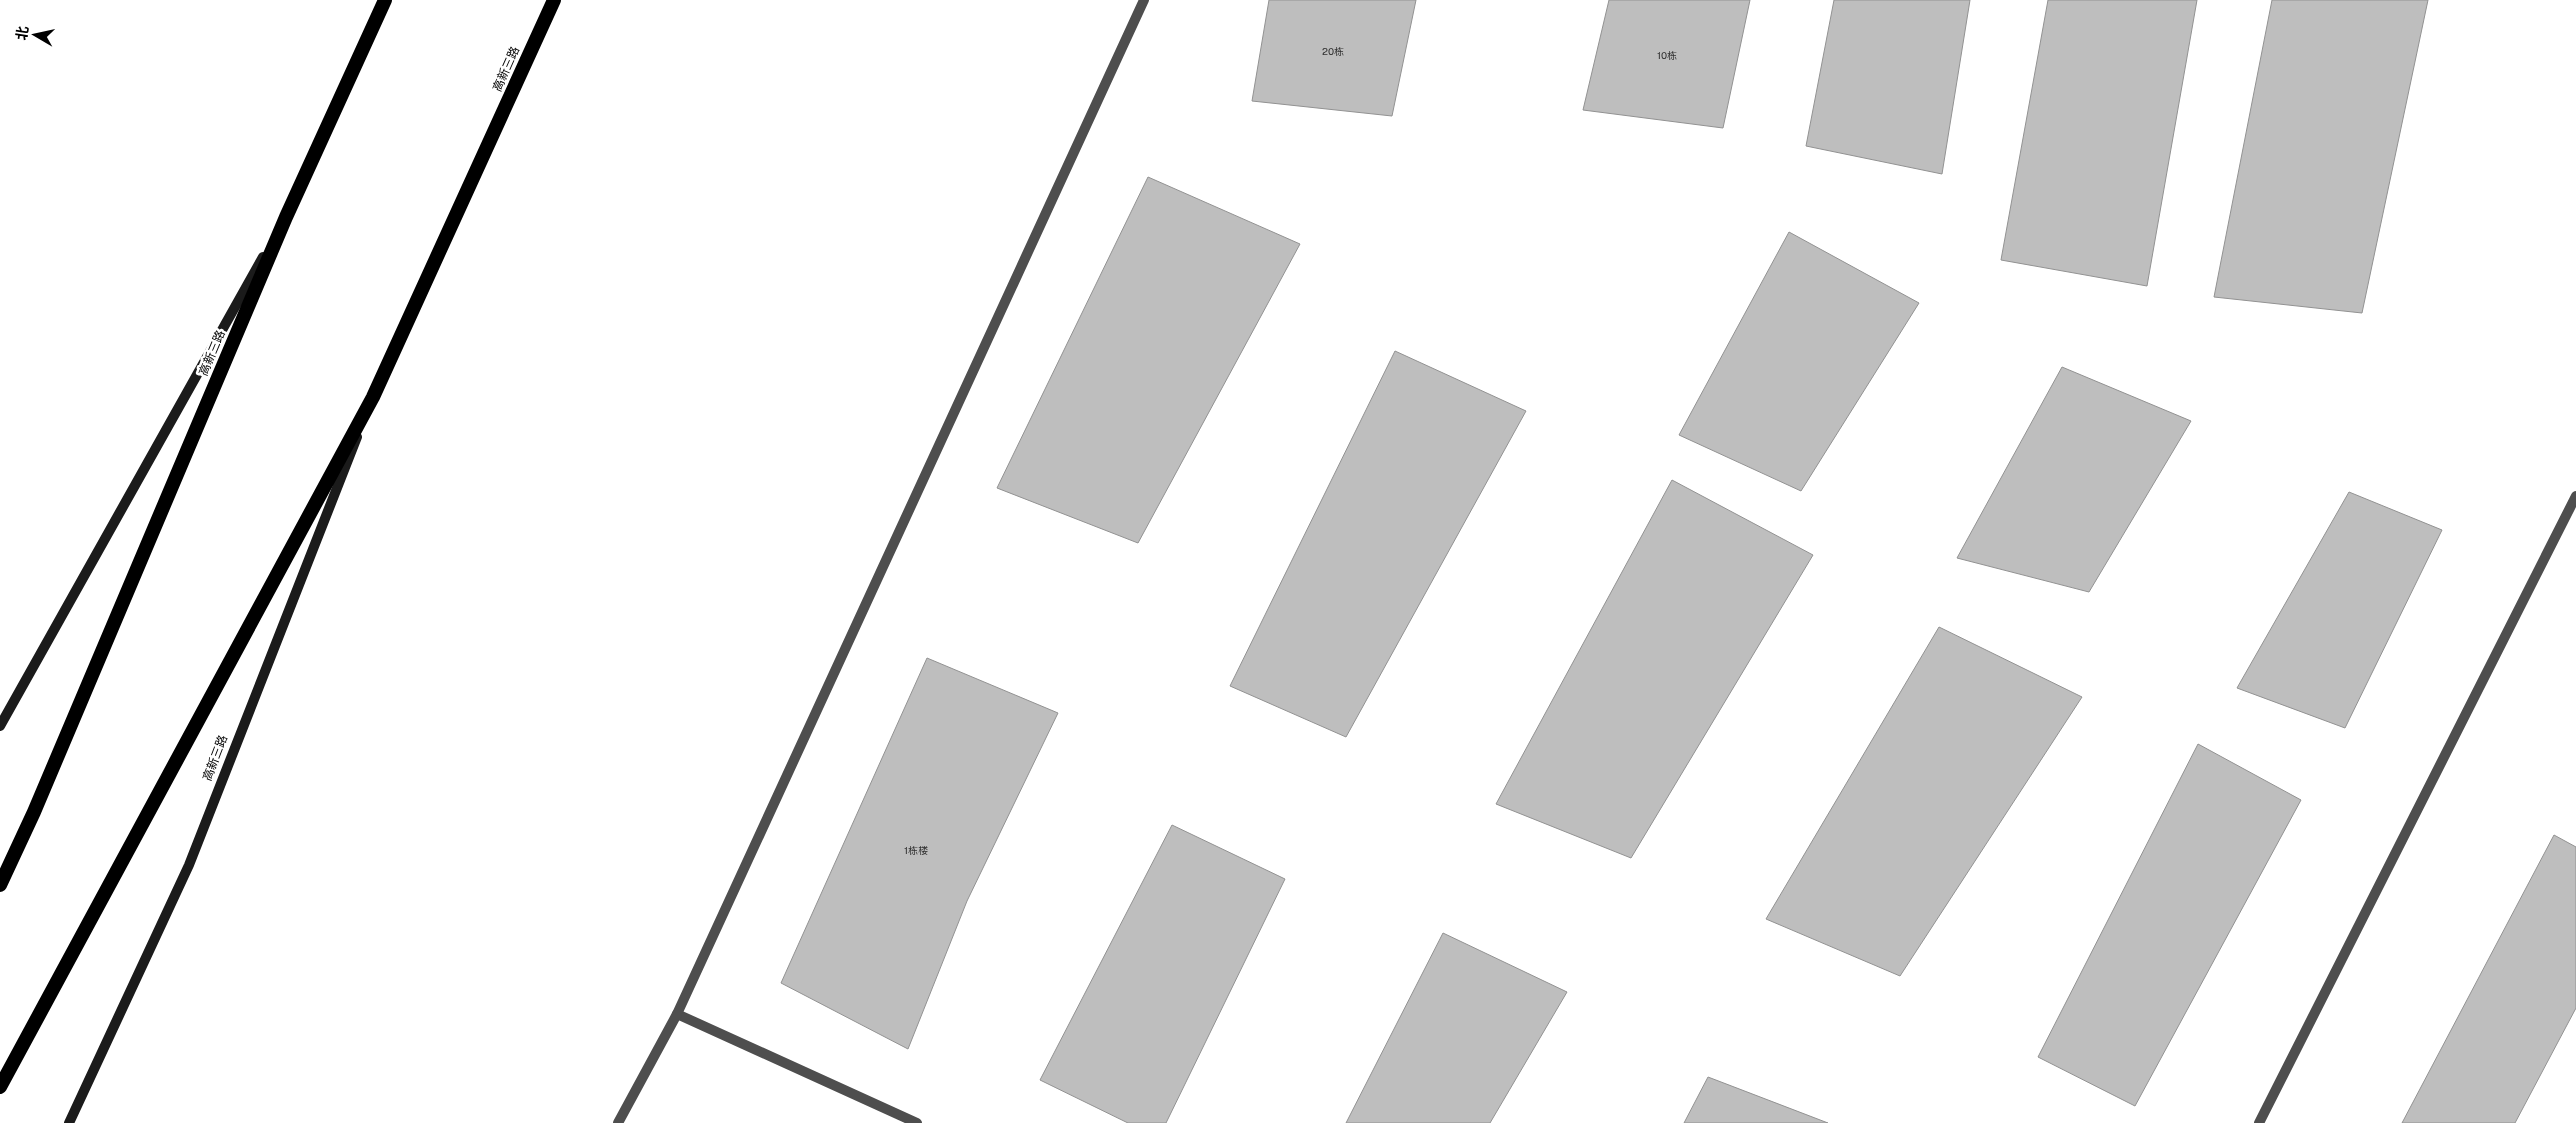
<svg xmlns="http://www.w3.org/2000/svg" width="2576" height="1123" viewBox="0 0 2576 1123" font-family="'Public Sans','Noto Sans SC',sans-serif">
  <rect width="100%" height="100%" fill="#fff"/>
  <!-- building -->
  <g fill="#bebebe" stroke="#929292">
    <path d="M1269,0H1416L1392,116L1252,101Z"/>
    <path d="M1609,0H1750L1723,128L1583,110Z"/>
    <path d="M1834,0H1970L1942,174L1806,146Z"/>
    <path d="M2048,0H2197L2147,286L2001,260Z"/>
    <path d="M2272,0H2428L2362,313L2214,297Z"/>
    <path d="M1148,177L1300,244L1138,543L997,488Z"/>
    <path d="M1789,232L1919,303L1801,491L1679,435Z"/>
    <path d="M1395,351L1526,411L1346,737L1230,686Z"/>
    <path d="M2062,367L2191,421L2089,592L1957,558Z"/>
    <path d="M1672,480L1813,555L1631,858L1496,804Z"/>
    <path d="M2349,492L2442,530L2345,728L2237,688Z"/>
    <path d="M1939,627L2082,697L1900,976L1766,919Z"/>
    <path d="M927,658L1058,713L967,901L908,1049L781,983Z"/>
    <path d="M2198,744L2301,800L2135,1106L2038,1057Z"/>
    <path d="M1172,825L1285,879L1166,1123H1128L1040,1080Z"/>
    <path d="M2554,835L2576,847V1008L2515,1123H2402Z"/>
    <path d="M1443,933L1567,992L1490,1123H1346Z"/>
    <path d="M1708,1077L1828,1123H1684Z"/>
  </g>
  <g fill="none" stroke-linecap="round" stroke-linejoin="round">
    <!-- tertiary -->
    <g stroke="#4e4e4e" stroke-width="10">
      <path d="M677,1014L917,1123"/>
      <path d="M618,1123L677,1014L1144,0"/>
      <path d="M2259,1123L2576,496"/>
    </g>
    <!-- secondary -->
    <g stroke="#1b1b1b" stroke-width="10">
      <path d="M0,726L263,257"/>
      <path d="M69,1123L189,865L357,437"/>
    </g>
    <!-- trunk -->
    <g stroke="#000" stroke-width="14">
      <path d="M0,885L34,812L286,217L385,0"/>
      <path d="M0,1087L373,397L554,0"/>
    </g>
  </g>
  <g text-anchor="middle" stroke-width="5" stroke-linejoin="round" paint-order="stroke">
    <!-- number labels -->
    <g font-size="10" fill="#303030">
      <text x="1333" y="55">20栋</text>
      <text x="1667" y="59">10栋</text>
      <text x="916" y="854">1栋楼</text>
    </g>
    <!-- street labels -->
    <g font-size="12" fill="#000" stroke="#fff">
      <text transform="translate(506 69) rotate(-66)" y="4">高新三路</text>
      <text transform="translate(212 353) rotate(-67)" y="4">高新三路</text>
      <text transform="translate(215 758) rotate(-69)" y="4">高新三路</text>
    </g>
  </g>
  <!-- north arrow -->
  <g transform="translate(35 35) rotate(279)" stroke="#ffffff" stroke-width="4" paint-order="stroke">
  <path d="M0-4L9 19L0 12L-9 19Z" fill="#000000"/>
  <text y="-8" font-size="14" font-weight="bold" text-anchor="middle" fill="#000000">北</text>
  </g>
</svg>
